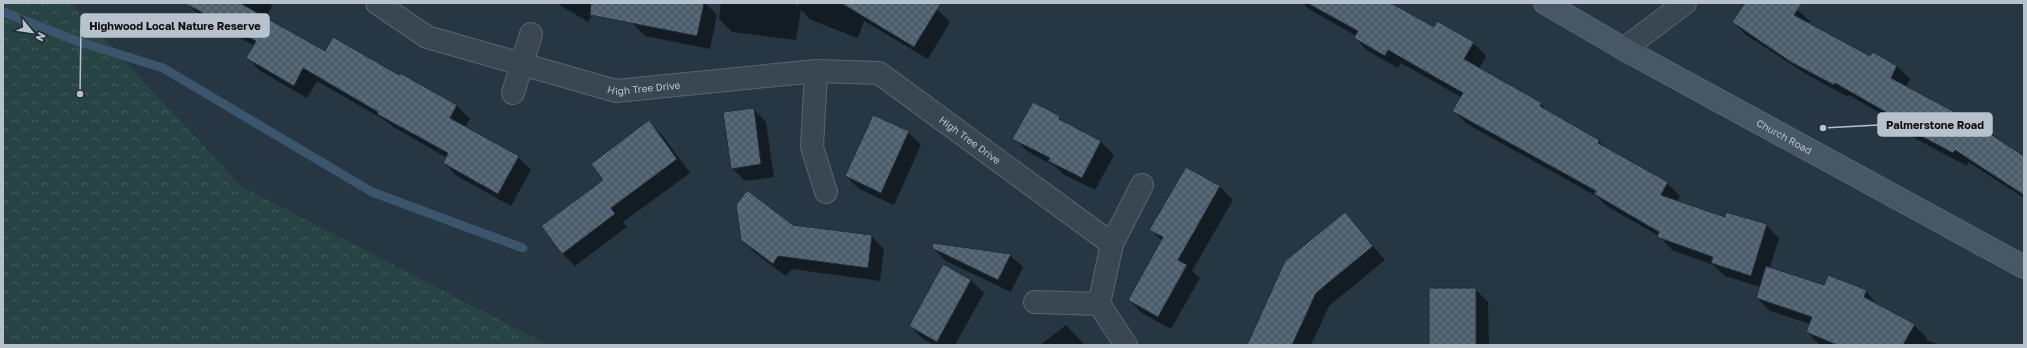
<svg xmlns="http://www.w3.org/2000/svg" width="2027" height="348" viewBox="0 0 2027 348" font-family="'Golos Text',sans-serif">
  <defs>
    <pattern id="forest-crowns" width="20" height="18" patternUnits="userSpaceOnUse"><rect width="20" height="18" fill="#284343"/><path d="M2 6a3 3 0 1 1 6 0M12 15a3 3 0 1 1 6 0" fill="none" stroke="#455c5d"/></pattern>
    <pattern id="building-cross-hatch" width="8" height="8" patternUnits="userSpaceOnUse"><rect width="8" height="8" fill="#4c5e6b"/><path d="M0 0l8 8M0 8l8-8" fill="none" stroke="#64737f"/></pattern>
  </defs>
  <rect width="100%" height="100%" fill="#263643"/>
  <!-- forest -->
  <path fill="url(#forest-crowns)" d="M3,3H71L241,186L548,345H3Z"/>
  <!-- shadow -->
  <g fill="#0007">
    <path d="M190,3H268L272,6L265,19L325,53L399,77L400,74L457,106L470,119L465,127L518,157L531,170L511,206L457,176L444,163L447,158L392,126L386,121L317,81L307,98L260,71L248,58L255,46L202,18L189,5Z"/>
    <path d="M556,3H599L588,22Z"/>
    <path d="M636,3H705L717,15L710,49L645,36L632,23Z"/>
    <path d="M721,3H794L798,7L799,3H928L937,9L950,22L928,59L864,21L858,38L811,20L801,10L796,40L732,32L719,19Z"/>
    <path d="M1303,3H1389L1434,29L1473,43L1486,56L1479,69L1541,104L1551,114L1599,141L1607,149L1667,183L1680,196L1677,201L1726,218L1766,225L1779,238L1770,268L1825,287L1866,291L1878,306L1914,325L1927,338L1926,340L1941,345H1820L1807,332L1810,324L1770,311L1757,298L1760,287L1725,276L1713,265L1672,250L1659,236L1608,207L1596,196L1467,124L1454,111L1461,97L1401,63L1398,68L1368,51L1355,38L1356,36L1309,9Z"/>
    <path d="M1746,3H1790L1811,22L1809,24L1870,58L1873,53L1897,66L1910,79L1906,87L2024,157V198L1968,162L1967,166L1903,132L1893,121L1849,95L1848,97L1806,74L1746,35L1733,22Z"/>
    <path d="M753,109L766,122L774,177L745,181L732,168Z"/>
    <path d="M873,116L908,132L921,145L894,205L859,189L846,176Z"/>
    <path d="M1059,117L1066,124L1101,142L1114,155L1095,190L1063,174L1056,167L1027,151L1014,138Z"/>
    <path d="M649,122L662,135L690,173L623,222L627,227L575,266L562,253L604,180Z"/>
    <path d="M1186,168L1220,187L1233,200L1192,271L1200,278L1171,329L1142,313L1129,300L1162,241L1150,229Z"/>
    <path d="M1345,213L1385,260L1329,306L1311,345H1248Z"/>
    <path d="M871,236L884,249L880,281L792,269L786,276L755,253L742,240Z"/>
    <path d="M933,248L1010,255L1023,267L1011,292L946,261Z"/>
    <path d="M971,280L984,293L955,345H934L923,339L910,326Z"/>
    <path d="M1475,289L1488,302L1489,345H1430Z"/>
    <path d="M1066,325L1085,345H1040Z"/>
  </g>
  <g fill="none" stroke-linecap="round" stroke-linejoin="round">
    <!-- stream -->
    <path stroke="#3b566c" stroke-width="9" d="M3,12L77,41L163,68L372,192L523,248"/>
  </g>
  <!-- building -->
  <g fill="url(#building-cross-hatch)" stroke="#212e39">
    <path d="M184,3H240L325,51L333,37L399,75L400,73L457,105L450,118L519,156L498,194L443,163L448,153L377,114L378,112L303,68L294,86L246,58L256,41Z"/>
    <path d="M591,3H704L697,36L590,15Z"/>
    <path d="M841,3H941L914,47Z"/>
    <path d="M1307,3H1391L1434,27L1437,21L1474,42L1464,59L1542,103L1540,106L1599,140L1598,143L1668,182L1661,195L1725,217L1726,212L1767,224L1751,276L1711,263L1713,257L1657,237L1659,232L1594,194L1596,191L1452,111L1463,93L1388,50L1385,56L1354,38L1358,31Z"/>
    <path d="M1745,3H1802L1794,15L1870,56L1873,52L1897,66L1891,78L1964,117L2024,156V195L1955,150L1953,153L1889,119L1891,115L1835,83L1834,85L1791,62L1732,22Z"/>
    <path d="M1033,102L1060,116L1059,119L1101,141L1082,178L1048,161L1050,158L1012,139Z"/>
    <path d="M754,108L761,164L731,169L723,112Z"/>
    <path d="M873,115L909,131L881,193L845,176Z"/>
    <path d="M649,120L677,159L611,208L615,214L562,254L541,226L603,180L591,164Z"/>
    <path d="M1186,167L1220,186L1178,260L1187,265L1158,317L1128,300L1163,237L1149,230Z"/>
    <path d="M747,190L793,225L872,235L868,268L778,256L773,264L741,240L736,205Z"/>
    <path d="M1345,212L1373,246L1316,293L1292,345H1247L1285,261Z"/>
    <path d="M933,243L1011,254L998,280L932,248Z"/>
    <path d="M943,264L971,280L937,342L909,326Z"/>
    <path d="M1766,266L1824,285L1828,275L1867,290L1864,297L1915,324L1903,345H1837L1806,332L1812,317L1756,298Z"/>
    <rect x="1429" y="288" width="47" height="57"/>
  </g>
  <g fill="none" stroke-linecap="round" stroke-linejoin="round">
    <defs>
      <g id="minor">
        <path id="s1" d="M377,3L427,37L616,91L816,71L879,73L1112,244L1099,304L1126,345"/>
        <path d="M1624,49L1685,3"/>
        <path d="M816,71L812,147L826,192"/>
        <path d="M513,93L531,34"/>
        <path d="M1112,244L1142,185"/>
        <path d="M1035,302L1099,304"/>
      </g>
      <g id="secondary">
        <path id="s2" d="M1545,3L1624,49L2024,267"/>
      </g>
    </defs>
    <!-- minor casing -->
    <use href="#minor" stroke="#58656f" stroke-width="24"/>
    <!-- secondary casing -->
    <use href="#secondary" stroke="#58656f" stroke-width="24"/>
    <!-- minor -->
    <use href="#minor" stroke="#3a4752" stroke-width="22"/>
    <!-- secondary -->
    <use href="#secondary" stroke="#485765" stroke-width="22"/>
  </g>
  <g text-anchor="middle" stroke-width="4" stroke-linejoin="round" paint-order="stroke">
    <!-- street labels -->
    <g font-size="10" fill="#b7c2cc" stroke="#1f2c37">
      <text dy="4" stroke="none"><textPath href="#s1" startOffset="285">High Tree Drive</textPath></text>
      <text dy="4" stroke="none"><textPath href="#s2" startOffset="274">Church Road</textPath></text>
      <text dy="4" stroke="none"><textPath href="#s1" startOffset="634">High Tree Drive</textPath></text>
    </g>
  </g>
  <!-- callouts -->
  <path fill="none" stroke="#b7c2cc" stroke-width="1.5" d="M80 94L81 26M1823 128L1878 125"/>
  <g fill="#b7c2cc" stroke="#1f2c37" stroke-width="1.5">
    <circle cx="80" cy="94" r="4"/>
    <circle cx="1823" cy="128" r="4"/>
  </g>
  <g fill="#b7c2cc" stroke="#b7c2cc" stroke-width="1.5">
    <rect x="81" y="14" width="188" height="23" rx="4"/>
    <rect x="1878" y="113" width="114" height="23" rx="4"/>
  </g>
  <g font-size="11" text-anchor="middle" font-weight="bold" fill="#111">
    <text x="175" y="30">Highwood Local Nature Reserve</text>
    <text x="1935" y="129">Palmerstone Road</text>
  </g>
  <!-- border -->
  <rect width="2027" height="348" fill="none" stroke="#b7c2cc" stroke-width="8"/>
  <!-- north arrow -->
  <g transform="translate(32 32) rotate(119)" stroke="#1f2c37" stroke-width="3" paint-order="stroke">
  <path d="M0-3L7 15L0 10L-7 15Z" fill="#b7c2cc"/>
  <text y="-6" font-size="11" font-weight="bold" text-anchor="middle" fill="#b7c2cc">N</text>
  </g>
</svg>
